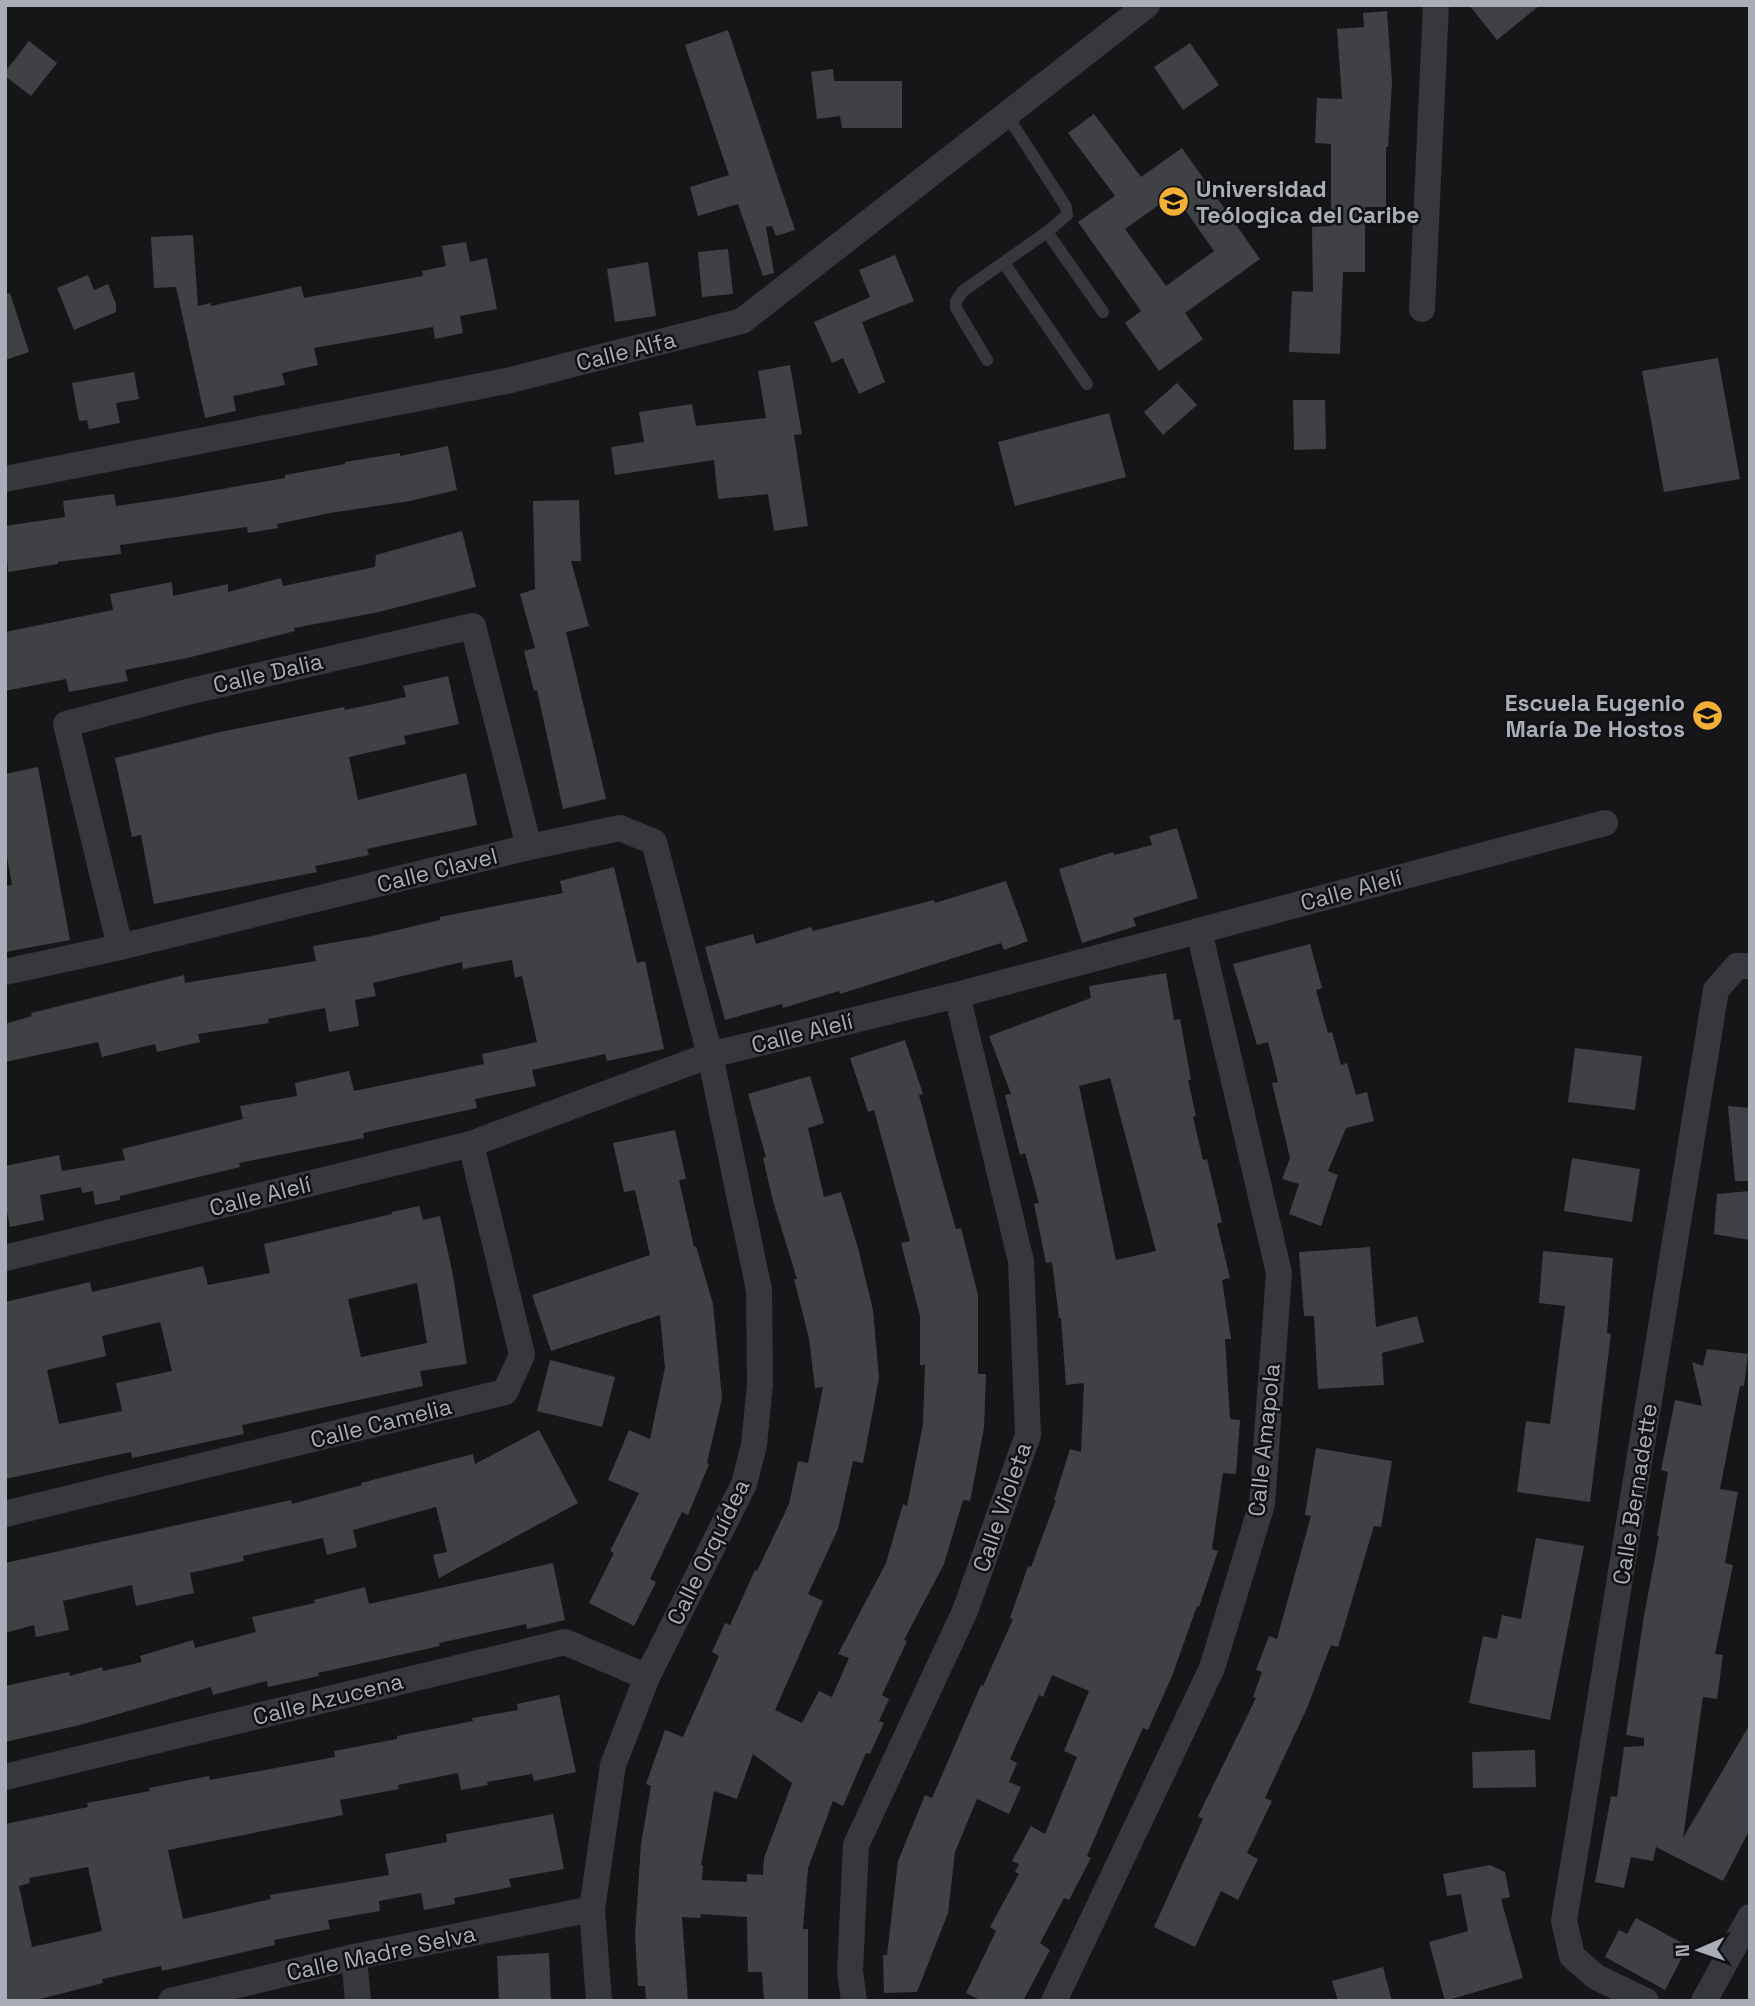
<svg xmlns="http://www.w3.org/2000/svg" width="1755" height="2006" viewBox="0 0 1755 2006" font-family="'Space Grotesk',sans-serif">
  <rect width="100%" height="100%" fill="#161618"/>
  <!-- building -->
  <g fill="#404145" fill-rule="evenodd">
    <path d="M1469,5H1540L1497,40Z"/>
    <path d="M1387,11L1392,82L1388,147H1386V207H1365V272H1343L1340,354L1289,352L1292,291L1313,292L1312,227L1331,226V144L1315,143L1317,98L1342,99L1337,29L1364,27L1363,13Z"/>
    <path d="M728,30L795,230L776,236L772,226L766,227L774,273L763,276L738,204L698,216L690,187L729,175L685,45Z"/>
    <path d="M29,41L57,63L31,96L5,76V72Z"/>
    <path d="M1190,43L1219,85L1183,110L1154,67Z"/>
    <path d="M833,69L834,81H902V128H842L840,116L817,119L811,72Z"/>
    <path d="M1094,114L1141,177L1182,148L1260,259L1185,313L1203,339L1159,371L1125,323L1141,311L1078,222L1115,196L1068,133ZM1174,194L1214,251L1166,286L1125,229Z"/>
    <path d="M193,235L198,306L211,303V306L301,286L304,298L423,276L422,271L446,266L442,246L466,242L470,262L487,258L497,309L460,316L463,333L435,339L433,327L314,348L318,365L282,373L285,385L233,396L236,411L205,418L176,287L154,288L151,237Z"/>
    <path d="M728,249L733,294L702,297L698,252Z"/>
    <path d="M895,255L914,301L862,322L885,382L859,394L843,358L832,363L814,322L870,297L859,270Z"/>
    <path d="M648,262L656,316L615,322L607,269Z"/>
    <path d="M88,275L94,290L108,284L116,304V312L74,330L57,288Z"/>
    <path d="M10,293L29,352L5,360V294Z"/>
    <path d="M1718,358L1740,479L1664,492L1642,371Z"/>
    <path d="M790,365L802,434L794,435L808,526L774,531L768,494L718,499L714,460L615,475L611,447L644,442L639,412L692,404L696,426L766,418L758,371Z"/>
    <path d="M134,372L139,399L116,403L120,423L89,429L87,420L79,421L72,383Z"/>
    <path d="M1177,383L1197,405L1163,435L1144,412Z"/>
    <path d="M1293,400H1325L1326,449L1294,450Z"/>
    <path d="M1109,413L1126,477L1015,506L998,442Z"/>
    <path d="M448,446L457,490L410,501L330,513L277,524L278,528L248,533L247,527L120,545L121,554L58,562V564L8,572L5,526L65,517L63,501L114,494L116,506L171,498L285,478V475L345,464V462L400,453V456Z"/>
    <path d="M579,500L581,561H571L589,626L566,632L606,799L563,809L537,690L534,691L524,651L535,648L520,594L535,589L533,501Z"/>
    <path d="M462,531L476,587L379,612L294,628L295,631L187,658L125,670L128,681L69,692L66,679L5,691V632L113,610L110,594L172,582L173,596L228,584V592L281,578L283,586L375,567L376,555Z"/>
    <path d="M448,676L459,724L404,736L406,744L349,757L358,800L466,773L477,825L367,849L369,855L315,866L317,872L154,904L141,835L132,837L115,758L220,732L344,707L345,710L406,697L403,686Z"/>
    <path d="M38,767L70,940L5,952V886L12,885L5,845V774Z"/>
    <path d="M1177,828L1198,898L1133,918L1136,926L1082,943L1059,869L1113,852L1114,855L1152,845L1149,836Z"/>
    <path d="M614,867L637,963L645,961L664,1049L607,1061L605,1054L532,1070L536,1086L475,1099L477,1108L363,1133L364,1138L239,1163L240,1167L120,1196V1200L95,1205L93,1191L82,1193L81,1187L40,1195L44,1220L10,1227L5,1202V1166L59,1155L62,1171L125,1160L122,1149L243,1119L240,1106L297,1096L295,1083L349,1071L354,1091L484,1064L482,1054L537,1042L522,976L515,978L512,960L463,969L462,962L373,983L376,996L355,1000L359,1026L329,1032L325,1008L268,1019L269,1023L198,1034L200,1042L157,1052L155,1044L102,1057L98,1042L5,1062V1024L32,1016L31,1013L184,975L185,983L316,961L313,946L372,936L440,920V917L563,893L560,881Z"/>
    <path d="M1006,881L1028,941L1004,950L1001,943L840,994L839,991L783,1008L782,1004L725,1020L705,947L753,934L756,944L811,927L813,931L934,900L935,903Z"/>
    <path d="M1310,944L1322,988L1316,990L1328,1033L1332,1032L1341,1065L1347,1063L1356,1095L1367,1092L1374,1121L1346,1128L1328,1171L1338,1175L1321,1226L1289,1214L1299,1184L1282,1179L1290,1158L1272,1083L1278,1082L1268,1042L1257,1045L1233,964Z"/>
    <path d="M1166,973L1174,1020L1180,1019L1191,1080H1188L1196,1116L1193,1117L1203,1160L1207,1159L1222,1222L1217,1224L1230,1278L1222,1280L1231,1339H1225L1230,1419L1240,1420L1236,1474L1223,1473L1212,1549L1218,1551L1199,1607L1197,1606L1172,1676L1148,1730L1143,1728L1120,1779L1087,1856L1091,1858L1069,1900L1064,1898L1040,1943L1050,1950L1023,2001H982L966,1993L996,1931L990,1927L1019,1874L1015,1872L1019,1864L1012,1861L1031,1826L1045,1834L1077,1757L1064,1751L1089,1691L1052,1675L1043,1697L1039,1695L1010,1759L1017,1763L1009,1782L1021,1787L1009,1814L977,1799L955,1852L948,1913L917,1992L884,1993L883,1955H887L898,1861L925,1795L932,1798L981,1685L983,1686L1013,1619L1010,1618L1028,1566L1031,1567L1056,1500H1054L1070,1449L1081,1452L1084,1383L1066,1385L1061,1318H1059L1052,1262L1046,1263L1034,1204L1039,1203L1025,1153L1020,1155L1005,1095L1011,1094L989,1036L1091,998L1089,986ZM1110,1078L1156,1251L1116,1260L1079,1086Z"/>
    <path d="M905,1040L923,1094L919,1095L940,1173L956,1229L961,1228L978,1295V1374H986L984,1428L970,1501L963,1500L944,1564L904,1640L907,1641L882,1695L889,1699L879,1721L884,1723L870,1754L866,1753L843,1806L833,1801L808,1868L803,1929H808V2001H764L762,1972H748L747,1917L701,1914L700,1918L682,1917L688,2001H646L645,1986H638L635,1935L641,1844L651,1786L646,1784L665,1730L683,1737L719,1656L712,1652L725,1623L730,1625L755,1570L757,1571L789,1504L798,1461L808,1463L823,1387L815,1388L809,1338L794,1279H797L773,1201L763,1158L766,1157L748,1094L810,1076L824,1123L808,1128L824,1197L841,1192L858,1248L873,1310L879,1378L863,1463L853,1461L838,1529L808,1594L823,1601L775,1710L802,1723L819,1691L832,1697L849,1658L838,1654L886,1563L903,1504L907,1506L923,1424L925,1365H920V1316L901,1243L910,1241L874,1110L868,1112L850,1058ZM753,1754L792,1783L764,1858L763,1875L747,1874V1882L702,1880L703,1865H701L714,1791L737,1799Z"/>
    <path d="M1575,1048L1642,1056L1635,1110L1568,1102Z"/>
    <path d="M1728,1106L1750,1108V1181H1735Z"/>
    <path d="M675,1130L686,1179L679,1180L694,1247L696,1246L713,1304L722,1398L707,1463L709,1464L688,1515L682,1512L650,1579L656,1582L634,1626L589,1603L614,1553L610,1551L639,1493L608,1480L629,1430L650,1439L665,1368L660,1315L551,1351L532,1295L650,1255L635,1190L624,1192L613,1143Z"/>
    <path d="M1572,1158L1640,1169L1632,1222L1564,1211Z"/>
    <path d="M1750,1191V1240L1714,1234L1717,1194Z"/>
    <path d="M419,1206L423,1220L440,1216L453,1275L467,1364L420,1371L423,1386L242,1425L244,1434L132,1458L131,1452L5,1479V1302L90,1282L92,1292L203,1266L208,1285L270,1273L264,1244L392,1214V1212ZM417,1283L427,1343L361,1357L348,1299ZM160,1322L172,1371L116,1383L122,1411L59,1424L47,1370L106,1356L102,1336Z"/>
    <path d="M1370,1247L1376,1327L1417,1316L1424,1342L1382,1353L1384,1385L1318,1389L1314,1316H1304L1299,1252Z"/>
    <path d="M1543,1251L1613,1258L1607,1333L1611,1334L1590,1502L1517,1492L1526,1421L1550,1424L1565,1306L1539,1303Z"/>
    <path d="M1707,1349L1748,1354L1744,1386H1740L1720,1489L1738,1492L1725,1563L1733,1565L1715,1654L1723,1655L1717,1699L1703,1697L1683,1838L1750,1724V1829L1723,1881L1656,1847L1653,1861L1631,1857L1624,1888L1595,1882L1611,1796L1617,1797L1624,1747L1644,1746V1738L1626,1735L1644,1616L1659,1536H1657L1668,1472L1661,1470L1675,1400L1702,1406L1692,1362L1703,1366Z"/>
    <path d="M550,1360L615,1377L602,1427L537,1411Z"/>
    <path d="M539,1430L578,1503L439,1578L433,1555L447,1552L436,1507L353,1530L357,1547L327,1555L323,1538L243,1556L244,1561L190,1573L194,1593L136,1606L132,1585L63,1601L69,1630L36,1637L34,1625L5,1633V1563L291,1500L292,1504L362,1485L361,1483L473,1454L475,1464Z"/>
    <path d="M1316,1448L1392,1461L1381,1527L1374,1526L1338,1647L1331,1645L1307,1708L1265,1798L1272,1801L1247,1853L1258,1859L1238,1900L1221,1891L1195,1947L1154,1927L1203,1819L1198,1816L1256,1698L1253,1697L1262,1672L1256,1670L1269,1636L1277,1639L1311,1516L1305,1515Z"/>
    <path d="M1536,1538L1584,1546L1550,1720L1469,1703L1483,1636L1497,1639L1502,1615L1521,1619Z"/>
    <path d="M553,1563L565,1620L527,1629L526,1624L439,1643L440,1646L318,1673L319,1676L268,1687L267,1681L213,1695L211,1687L80,1725L5,1742V1686L69,1672L70,1676L102,1667L103,1671L142,1662L140,1656L193,1640L195,1648L256,1632L252,1617L315,1603L314,1600L365,1587L369,1604Z"/>
    <path d="M559,1695L576,1772L534,1781L532,1774L487,1782L488,1785L461,1790L458,1773L398,1785L399,1789L340,1800L343,1815L168,1850L183,1919L271,1899L270,1895L389,1875L385,1854L447,1842L446,1834L553,1814L564,1869L509,1879L511,1887L454,1898L455,1904L424,1910L421,1893L379,1901L380,1911L328,1920L330,1929L274,1940L275,1945L162,1971L161,1966L102,1979L103,1983L32,2001H5V1824L88,1807L87,1803L150,1791L149,1788L209,1776L210,1780L335,1757L334,1751L397,1739V1736L473,1721L472,1718L518,1710L517,1704ZM88,1867L102,1931L32,1947L19,1886L30,1883L29,1878Z"/>
    <path d="M1535,1750L1536,1787L1473,1788L1472,1752Z"/>
    <path d="M1490,1865L1505,1872L1510,1897L1501,1899L1523,1978L1445,2001L1429,1942L1468,1931L1461,1894L1447,1896L1443,1874Z"/>
    <path d="M1636,1918L1688,1946L1665,1990L1605,1957L1619,1930L1627,1934Z"/>
    <path d="M549,1953L551,2001H499L497,1956Z"/>
    <path d="M1383,1967L1392,2001H1338L1332,1981Z"/>
  </g>
  <g fill="none" stroke-linecap="round" stroke-linejoin="round">
    <!-- lane -->
    <g stroke="#37383d" stroke-width="12">
      <path d="M1047,232L1103,312"/>
      <path d="M1004,263L1087,384"/>
      <path d="M987,360L956,308V301L963,291L1047,232L1067,215L1066,207L1007,115"/>
    </g>
    <!-- street -->
    <g stroke="#37383d" stroke-width="26">
      <path d="M1422,309L1436,5"/>
      <path d="M5,479L511,380L742,321L1147,5"/>
      <path d="M120,947L66,724L187,692L473,626L529,847"/>
      <path d="M5,972L120,947L529,847L620,828L654,842L710,1055L759,1290L760,1384L754,1445L744,1484L647,1677L613,1765L592,1909L599,2001"/>
      <path d="M5,1258L471,1144L710,1055L957,995L1605,823"/>
      <path d="M5,1514L505,1392L522,1355L471,1144"/>
      <path d="M5,1777L565,1642L647,1677"/>
      <path d="M354,1957L358,2001"/>
      <path d="M171,2001L354,1957L592,1909"/>
      <path d="M854,2001L850,1971L856,1845L965,1611L1028,1435L1021,1261L957,995"/>
      <path d="M1054,2001L1212,1668L1262,1504L1279,1273L1199,931"/>
      <path d="M1646,2001L1596,1977L1572,1956L1564,1921L1716,990L1737,966H1750"/>
      <path d="M1704,2001L1750,1917"/>
    </g>
  </g>
  <!-- icons -->
  <defs>
    <symbol id="university-disc" viewBox="-11 -11 22 22"><circle r="9.5" fill="#f2b134" stroke="#111113"/><path d="M0-5L7-2L0 1L-7-2ZM-4 1L0 2.5L4 1V4Q0 6-4 4Z" fill="#111"/></symbol>
    <symbol id="school-disc" viewBox="-11 -11 22 22"><circle r="9.5" fill="#f2b134" stroke="#111113"/><path d="M0-5L7-2L0 1L-7-2ZM-4 1L0 2.5L4 1V4Q0 6-4 4Z" fill="#111"/></symbol>
  </defs>
  <g fill-rule="evenodd">
    <use href="#university-disc" x="1156" y="184" width="35" height="35"/>
    <use href="#school-disc" x="1690" y="698" width="35" height="35"/>
  </g>
  <g text-anchor="middle" stroke-width="5" stroke-linejoin="round" paint-order="stroke">
    <!-- poi labels -->
    <g font-size="23" font-weight="bold" fill="#a8adb8" stroke="#111113" text-anchor="start">
      <text x="1196" y="197">Universidad<tspan x="1196" dy="26">Teólogica del Caribe</tspan></text>
      <text x="1685" y="711" text-anchor="end">Escuela Eugenio<tspan x="1685" dy="26">María De Hostos</tspan></text>
    </g>
    <!-- street labels -->
    <g font-size="23" fill="#a8adb8" stroke="#111113">
      <text transform="translate(626 351) rotate(-14)" y="8">Calle Alfa</text>
      <text transform="translate(268 673) rotate(-13)" y="8">Calle Dalia</text>
      <text transform="translate(437 870) rotate(-14)" y="8">Calle Clavel</text>
      <text transform="translate(1351 890) rotate(-15)" y="8">Calle Alelí</text>
      <text transform="translate(802 1033) rotate(-14)" y="8">Calle Alelí</text>
      <text transform="translate(260 1196) rotate(-14)" y="8">Calle Alelí</text>
      <text transform="translate(381 1423) rotate(-14)" y="8">Calle Camelia</text>
      <text transform="translate(1264 1440) rotate(-84)" y="8">Calle Amapola</text>
      <text transform="translate(1635 1494) rotate(-81)" y="8">Calle Bernadette</text>
      <text transform="translate(1002 1507) rotate(-71)" y="8">Calle Violeta</text>
      <text transform="translate(708 1552) rotate(-64)" y="8">Calle Orquídea</text>
      <text transform="translate(328 1699) rotate(-14)" y="8">Calle Azucena</text>
      <text transform="translate(381 1953) rotate(-12)" y="8">Calle Madre Selva</text>
    </g>
  </g>
  <!-- border -->
  <rect width="1755" height="2006" fill="none" stroke="#a8adb8" stroke-width="14"/>
  <!-- north arrow -->
  <g transform="translate(1699 1950) rotate(268)" stroke="#111113" stroke-width="5" paint-order="stroke">
  <path d="M0-5L12 26L0 18L-12 26Z" fill="#a8adb8"/>
  <text y="-10" font-size="19" font-weight="bold" text-anchor="middle" fill="#a8adb8">N</text>
  </g>
</svg>
